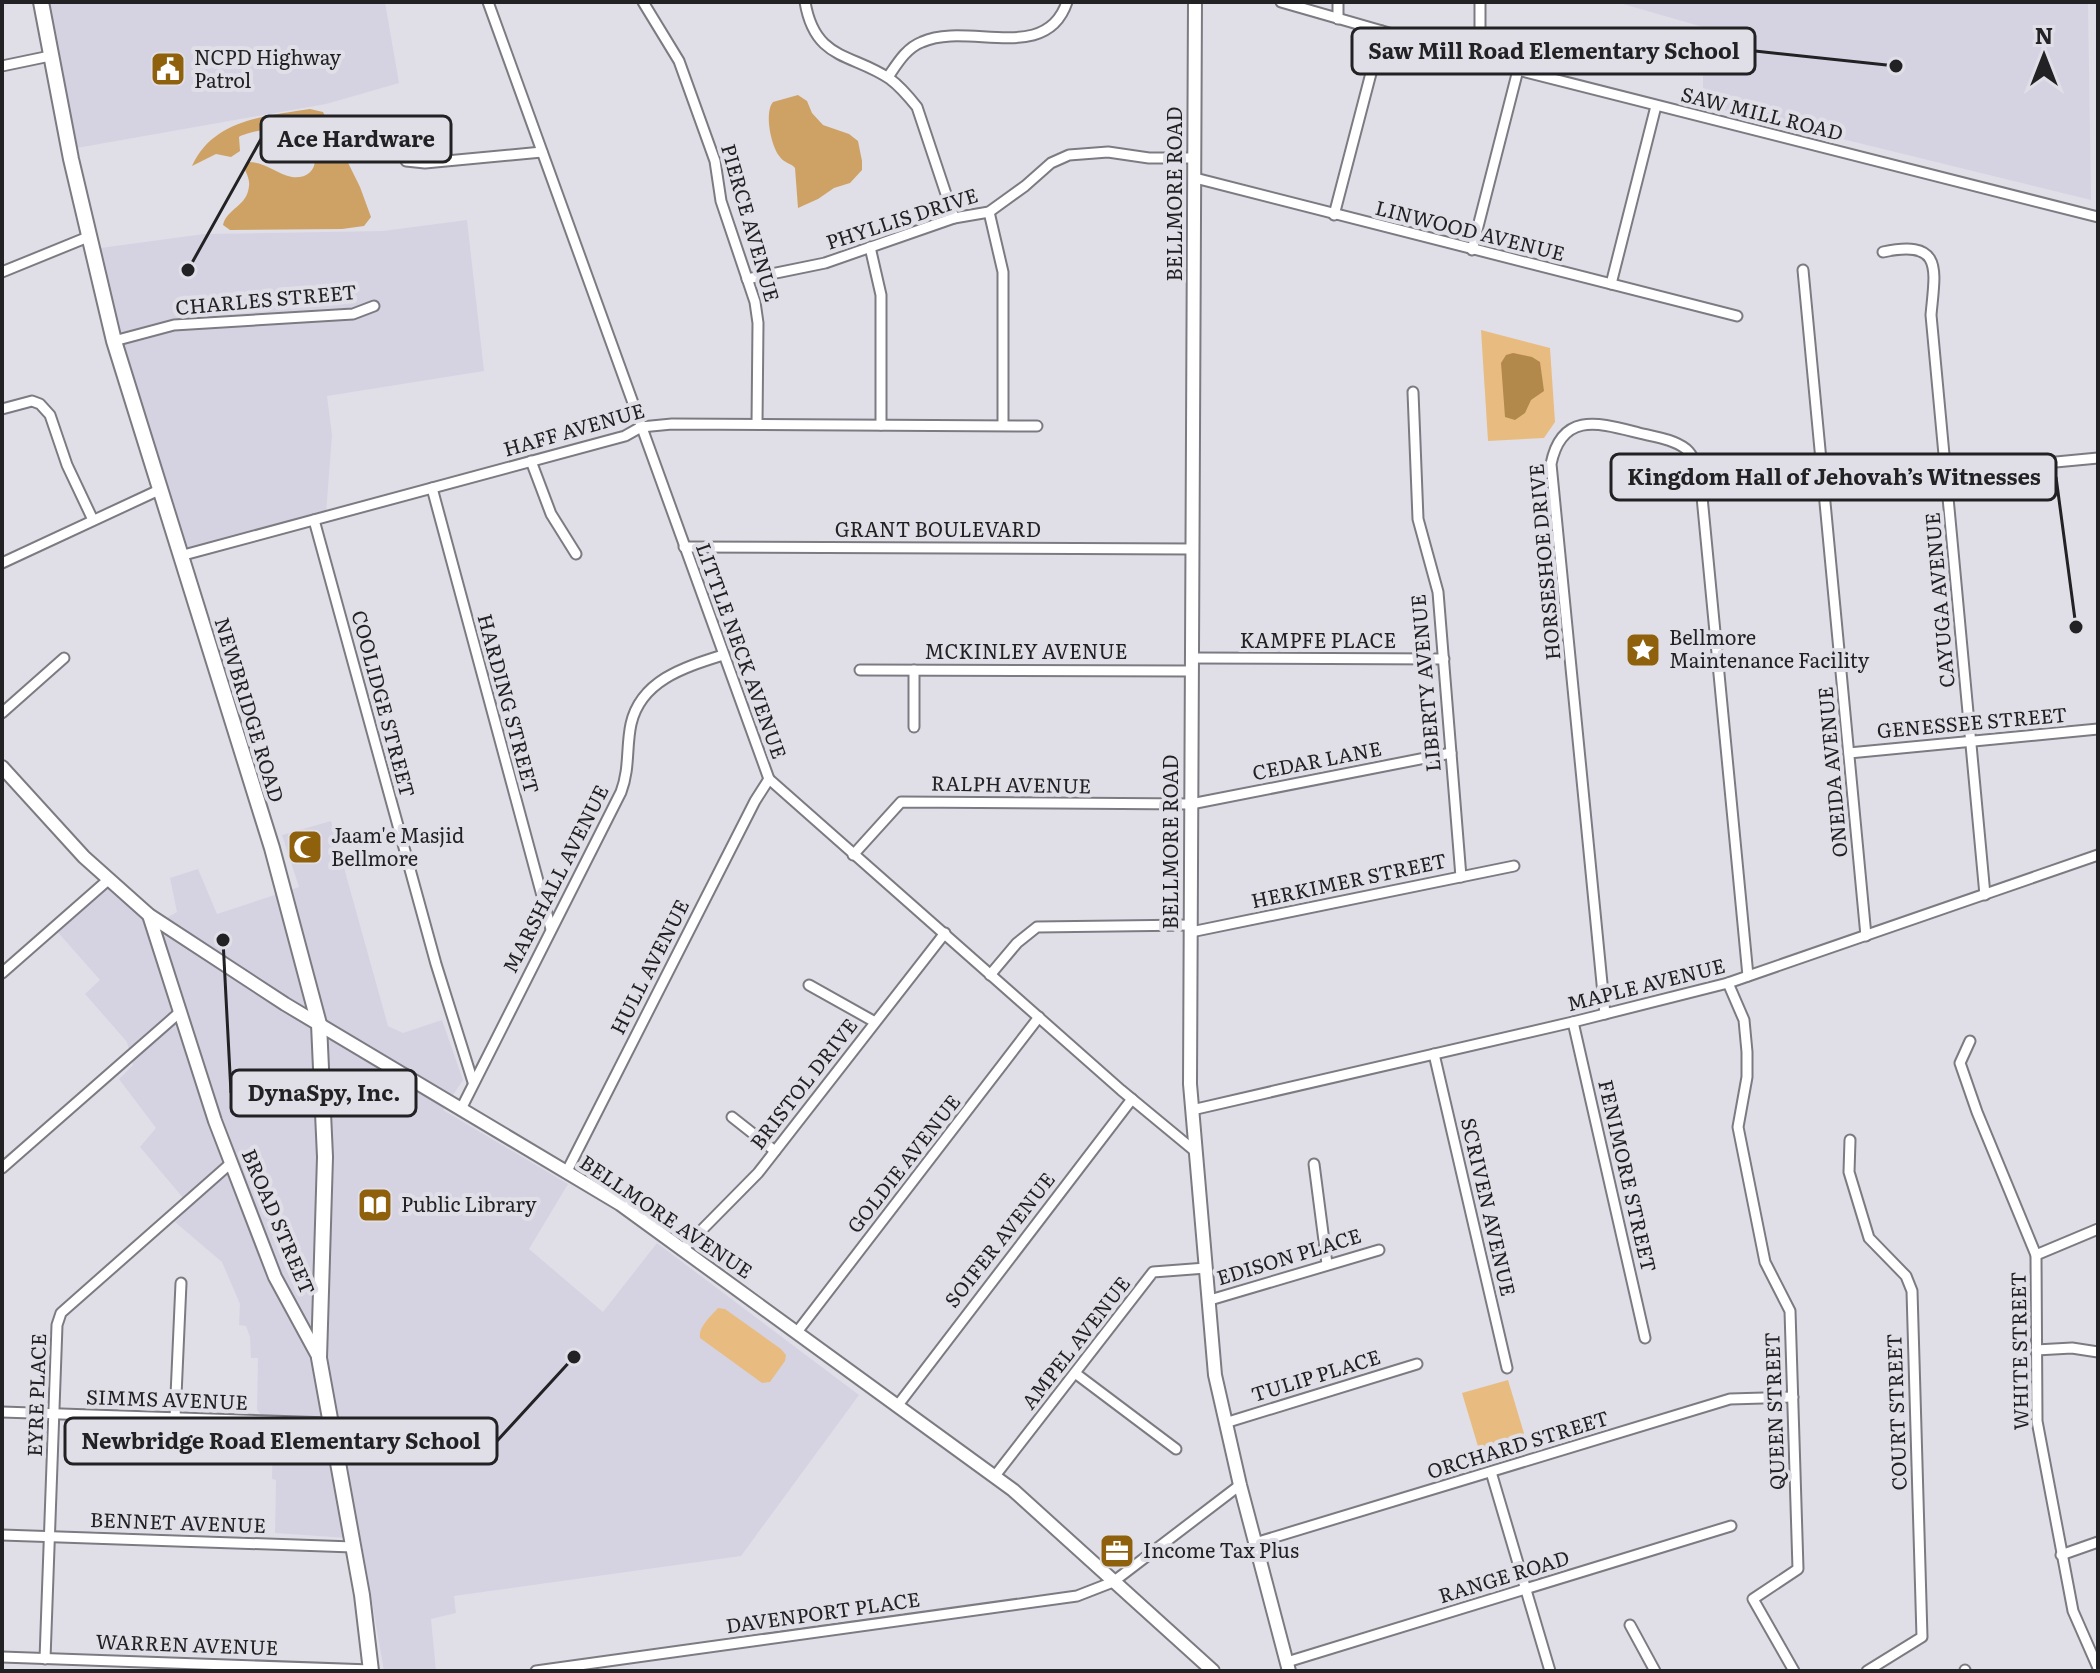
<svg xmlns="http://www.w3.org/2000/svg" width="2100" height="1673" viewBox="0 0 2100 1673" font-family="Literata,serif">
  <rect width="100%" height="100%" fill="#e0dfe7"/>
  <!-- built -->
  <g fill="#d5d3e2">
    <path d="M43,2H385L399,83L326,104L71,149Z"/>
    <path d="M1616,2H2088L2091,200L1703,105V27Z"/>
    <path d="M467,220L484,371L327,396L332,435L326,514L182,554L93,249L204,234L383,231Z"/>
    <path d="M331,821L388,1026L403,1033L442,1020L463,1080L443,1110L568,1184L529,1249L603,1312L657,1243L859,1395L741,1556L454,1596L456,1613L431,1619L436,1671H384L361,1539L275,1533L276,1480L272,1479L273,1428L257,1410L258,1358H251L250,1337L246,1326L239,1325L240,1304L222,1262L175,1222L190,1206L140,1147L156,1128L119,1079L133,1065L127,1042L85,994L100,980L55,929L109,883L158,923L177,912L170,878L198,869L217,914L299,887L282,835Z"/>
  </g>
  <!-- green -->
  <g fill="#e8bc81">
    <path d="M1481,330L1550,348L1555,422L1544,438L1488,441Z"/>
    <path d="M718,1308L725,1309L781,1349L786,1355L785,1361L770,1382L762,1383L700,1338C698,1327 711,1316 718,1308Z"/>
    <path d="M1508,1380L1529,1450L1483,1463L1462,1393Z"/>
  </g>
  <!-- forest -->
  <g fill="#cea265">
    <path d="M798,95L807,101L812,113L823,125L849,134L858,141L862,161V170L850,183L834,188L818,199L798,208L795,168C791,163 784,163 780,157C771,147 764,112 773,102Z"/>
    <path d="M310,109L323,112L360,187L371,217L364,226L342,229L230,230L223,225C227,208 247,207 249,186C250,179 246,173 244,167L249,162C265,162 277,174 292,177C307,179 318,169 314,155L300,148L302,134L309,133L324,139L323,129L318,122C308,121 247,131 239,137L240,151L231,157L216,154L192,166C213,119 266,116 310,109Z"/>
  </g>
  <!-- water -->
  <path fill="#b2884b" d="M1513,353L1532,357L1540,362L1544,391L1531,400L1525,413L1515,420L1505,417L1501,363L1506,355Z"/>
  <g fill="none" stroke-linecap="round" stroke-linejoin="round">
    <defs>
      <g id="street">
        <path d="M488,2L769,779L1121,1090L1196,1152"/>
        <path d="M643,2L679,61L715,161L721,201L755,302L758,323L757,424"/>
        <path d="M805,2C815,61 852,53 890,79C901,87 909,97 917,107L954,218"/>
        <path d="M1281,2L1518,70L2098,217"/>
        <path d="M1338,19V2"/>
        <path d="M1480,58V2"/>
        <path d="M2,66L50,56"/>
        <path d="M888,77C897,64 906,48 922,42C967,21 1046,65 1067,2"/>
        <path d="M406,161L425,163L542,152"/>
        <path d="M1195,178L1737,316"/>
        <path d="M989,212L1003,272V425"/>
        <path d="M1334,215L1382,31"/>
        <path d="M870,247L881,295V425"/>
        <path d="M1472,250L1518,70"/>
        <path d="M1883,252C1944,239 1935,270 1931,315L1985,895"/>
        <path d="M1803,270L1866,936"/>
        <path d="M2,272L88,237"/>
        <path d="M747,279L825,263L954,218L989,212L1025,186L1051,163L1069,155L1108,152L1149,158H1195"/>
        <path d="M1611,284L1656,106"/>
        <path d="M114,341L174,325L353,314L374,306"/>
        <path d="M1413,392L1418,519L1438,592L1461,877"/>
        <path d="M2,409L32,401L40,404L50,415L67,465L93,520"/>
        <path d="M531,461L551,514L576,554"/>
        <path d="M1824,484L2098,458"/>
        <path d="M432,488L551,929"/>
        <path d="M314,520L436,964L473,1082"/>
        <path d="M684,547L1193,549"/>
        <path d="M180,556L625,436L641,427L672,424L1037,426"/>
        <path d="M2,563L159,490"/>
        <path d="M1192,658L1444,659"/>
        <path d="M860,670L1192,671"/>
        <path d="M2,713L64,658"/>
        <path d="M914,727V670"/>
        <path d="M1849,753L2098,729"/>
        <path d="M853,855L901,802L1191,804L1451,753"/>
        <path d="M1191,932L1514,866"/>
        <path d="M2,973L108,880"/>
        <path d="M990,975L1017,943L1037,927L1191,925"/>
        <path d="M1728,983L1744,1020L1747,1052V1077L1738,1127L1765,1262L1790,1311L1798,1569L1753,1599L1794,1671"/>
        <path d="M809,985L875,1022"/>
        <path d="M1605,1014L1551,464C1562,411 1599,423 1639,433C1655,437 1673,439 1686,449C1694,456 1697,467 1700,476L1748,976"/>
        <path d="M1573,1022L1645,1338"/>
        <path d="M1970,1041L1960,1063L1977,1112L2036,1255L2037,1421L2073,1611L2098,1668"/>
        <path d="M1434,1054L1507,1368"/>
        <path d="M461,1109L621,792C630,768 626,747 631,724C641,680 685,667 723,655"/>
        <path d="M1192,1110L1573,1022L1728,983L2098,855"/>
        <path d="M732,1117L775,1151"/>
        <path d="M1850,1140L1849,1172L1869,1238L1906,1276L1912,1291L1922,1637L1867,1671"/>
        <path d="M1314,1164L1327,1264"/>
        <path d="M2,1168L180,1012"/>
        <path d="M566,1173L755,801L769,779"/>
        <path d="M682,1250L758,1173L945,933"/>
        <path d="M2036,1255L2098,1229"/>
        <path d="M1210,1300L1379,1250"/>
        <path d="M797,1332L1039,1017"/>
        <path d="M2036,1350L2072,1348L2098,1352"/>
        <path d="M1075,1373L1176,1449"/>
        <path d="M898,1405L1132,1099"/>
        <path d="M2,1412L330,1423"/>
        <path d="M175,1418L181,1283"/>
        <path d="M1225,1423L1417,1364"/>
        <path d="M1491,1472L1550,1671"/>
        <path d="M994,1477L1153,1272L1206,1268"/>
        <path d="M2,1535L353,1547"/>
        <path d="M1255,1543L1730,1399L1793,1397"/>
        <path d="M2061,1555L2098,1542"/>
        <path d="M1630,1625L1655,1671"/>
        <path d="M2,1657L371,1670"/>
        <path d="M45,1659L57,1325L61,1313L231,1163"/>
        <path d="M1287,1662L1731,1526"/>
        <path d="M1965,1670V1671"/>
        <path d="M536,1671L1077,1596L1113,1582L1240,1485"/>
      </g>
      <g id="secondary">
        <path d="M1195,2L1190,1084L1215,1375L1240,1485L1289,1671"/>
        <path d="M2,767L84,857L149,915L285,1004L620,1204L1013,1490L1213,1671"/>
        <path d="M149,915L215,1121L275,1277L319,1358"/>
      </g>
      <path id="primary" d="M41,2L71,159L114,341L272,848L319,1024L325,1157L319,1358L362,1595L371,1671"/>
    </defs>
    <!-- street casing -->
    <use href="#street" stroke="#7c7b82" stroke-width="13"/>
    <!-- secondary casing -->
    <use href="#secondary" stroke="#7c7b82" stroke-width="16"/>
    <!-- primary casing -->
    <use href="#primary" stroke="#7c7b82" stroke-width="18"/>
    <!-- street -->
    <use href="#street" stroke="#fff" stroke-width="9"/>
    <!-- secondary -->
    <use href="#secondary" stroke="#fff" stroke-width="12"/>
    <!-- primary -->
    <use href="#primary" stroke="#fff" stroke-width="14"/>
  </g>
  <!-- icons -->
  <defs>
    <symbol id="civic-square" viewBox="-11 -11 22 22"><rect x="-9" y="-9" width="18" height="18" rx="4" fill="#90610c" stroke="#e0dfe7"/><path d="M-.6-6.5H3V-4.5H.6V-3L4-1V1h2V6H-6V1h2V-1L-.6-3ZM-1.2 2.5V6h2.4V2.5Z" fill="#fff"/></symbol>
    <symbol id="sight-square" viewBox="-11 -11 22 22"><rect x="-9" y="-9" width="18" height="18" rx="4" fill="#90610c" stroke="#e0dfe7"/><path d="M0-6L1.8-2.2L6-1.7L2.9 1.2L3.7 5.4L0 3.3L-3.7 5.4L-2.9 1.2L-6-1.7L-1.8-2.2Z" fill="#fff"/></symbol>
    <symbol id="mosque-square" viewBox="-11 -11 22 22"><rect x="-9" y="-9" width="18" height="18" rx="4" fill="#90610c" stroke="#e0dfe7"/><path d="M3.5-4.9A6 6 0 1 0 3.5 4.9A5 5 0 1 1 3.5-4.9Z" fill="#fff"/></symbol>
    <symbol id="library-square" viewBox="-11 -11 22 22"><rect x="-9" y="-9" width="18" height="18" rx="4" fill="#90610c" stroke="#e0dfe7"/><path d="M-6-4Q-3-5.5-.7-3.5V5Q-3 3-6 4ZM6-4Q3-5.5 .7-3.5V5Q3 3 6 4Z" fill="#fff"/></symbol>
    <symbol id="office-square" viewBox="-11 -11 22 22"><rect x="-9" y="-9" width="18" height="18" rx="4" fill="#90610c" stroke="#e0dfe7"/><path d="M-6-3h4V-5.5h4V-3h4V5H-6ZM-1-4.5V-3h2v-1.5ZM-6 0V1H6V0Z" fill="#fff"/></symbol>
  </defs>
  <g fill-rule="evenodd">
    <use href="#civic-square" x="148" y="49" width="40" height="40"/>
    <use href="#sight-square" x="1623" y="630" width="40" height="40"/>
    <use href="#mosque-square" x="285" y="827" width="40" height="40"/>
    <use href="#library-square" x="355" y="1185" width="40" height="40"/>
    <use href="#office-square" x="1097" y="1531" width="40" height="40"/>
  </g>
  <g text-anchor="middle" stroke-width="8" stroke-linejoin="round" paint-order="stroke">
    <!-- poi labels -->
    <g font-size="20" fill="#222224" stroke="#e0dfe7" text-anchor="start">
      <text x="194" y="65">NCPD Highway<tspan x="194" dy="23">Patrol</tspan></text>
      <text x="1669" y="645">Bellmore<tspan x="1669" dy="23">Maintenance Facility</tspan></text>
      <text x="331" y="843">Jaam'e Masjid<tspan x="331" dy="23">Bellmore</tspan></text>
      <text x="401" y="1212">Public Library</text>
      <text x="1143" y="1558">Income Tax Plus</text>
    </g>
    <!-- street labels -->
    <g font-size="20" fill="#222224" stroke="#e0dfe7">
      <text transform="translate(1762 114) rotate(14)" y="7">SAW MILL ROAD</text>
      <text transform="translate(1175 194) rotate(-90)" y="7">BELLMORE ROAD</text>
      <text transform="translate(902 219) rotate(-18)" y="7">PHYLLIS DRIVE</text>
      <text transform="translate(750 223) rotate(74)" y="7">PIERCE AVENUE</text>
      <text transform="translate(1470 231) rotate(14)" y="7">LINWOOD AVENUE</text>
      <text transform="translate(266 300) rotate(-5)" y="7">CHARLES STREET</text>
      <text transform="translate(574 430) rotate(-16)" y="7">HAFF AVENUE</text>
      <text x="938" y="537">GRANT BOULEVARD</text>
      <text transform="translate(1545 562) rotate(-95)" y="7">HORSESHOE DRIVE</text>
      <text transform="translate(1940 600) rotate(-95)" y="7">CAYUGA AVENUE</text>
      <text x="1318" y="648">KAMPFE PLACE</text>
      <text transform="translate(741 651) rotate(70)" y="7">LITTLE NECK AVENUE</text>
      <text x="1026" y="659">MCKINLEY AVENUE</text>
      <text transform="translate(1426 683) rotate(-95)" y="7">LIBERTY AVENUE</text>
      <text transform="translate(383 704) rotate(75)" y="7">COOLIDGE STREET</text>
      <text transform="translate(508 704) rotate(75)" y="7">HARDING STREET</text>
      <text transform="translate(249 710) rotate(73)" y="7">NEWBRIDGE ROAD</text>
      <text transform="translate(1972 723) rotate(-5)" y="7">GENESSEE STREET</text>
      <text transform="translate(1317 761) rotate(-11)" y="7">CEDAR LANE</text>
      <text transform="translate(1833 772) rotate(-95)" y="7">ONEIDA AVENUE</text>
      <text transform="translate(1011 785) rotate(1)" y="7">RALPH AVENUE</text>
      <text transform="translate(1171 842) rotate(-90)" y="7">BELLMORE ROAD</text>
      <text transform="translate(556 879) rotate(-63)" y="7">MARSHALL AVENUE</text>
      <text transform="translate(1349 881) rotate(-12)" y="7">HERKIMER STREET</text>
      <text transform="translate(650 967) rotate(-63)" y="7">HULL AVENUE</text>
      <text transform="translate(1646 985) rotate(-14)" y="7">MAPLE AVENUE</text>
      <text transform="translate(804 1084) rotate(-52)" y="7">BRISTOL DRIVE</text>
      <text transform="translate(904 1164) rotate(-52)" y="7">GOLDIE AVENUE</text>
      <text transform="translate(1627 1176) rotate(77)" y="7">FENIMORE STREET</text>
      <text transform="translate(1488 1207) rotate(77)" y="7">SCRIVEN AVENUE</text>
      <text transform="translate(666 1217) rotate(34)" y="7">BELLMORE AVENUE</text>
      <text transform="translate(278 1222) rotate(67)" y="7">BROAD STREET</text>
      <text transform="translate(1000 1240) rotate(-52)" y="7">SOIFER AVENUE</text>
      <text transform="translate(1289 1257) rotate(-17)" y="7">EDISON PLACE</text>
      <text transform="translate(1076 1343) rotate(-52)" y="7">AMPEL AVENUE</text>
      <text transform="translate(2020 1351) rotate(-91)" y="7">WHITE STREET</text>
      <text transform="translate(1316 1376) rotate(-17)" y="7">TULIP PLACE</text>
      <text transform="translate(37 1395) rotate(-88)" y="7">EYRE PLACE</text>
      <text transform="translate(167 1400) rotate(2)" y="7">SIMMS AVENUE</text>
      <text transform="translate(1775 1411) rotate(-92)" y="7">QUEEN STREET</text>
      <text transform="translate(1897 1412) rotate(-92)" y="7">COURT STREET</text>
      <text transform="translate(1518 1445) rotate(-17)" y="7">ORCHARD STREET</text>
      <text transform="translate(178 1523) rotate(2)" y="7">BENNET AVENUE</text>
      <text transform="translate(1504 1577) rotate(-17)" y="7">RANGE ROAD</text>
      <text transform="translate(823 1613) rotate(-8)" y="7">DAVENPORT PLACE</text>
      <text transform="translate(187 1645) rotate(2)" y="7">WARREN AVENUE</text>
    </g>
  </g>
  <!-- callouts -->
  <path fill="none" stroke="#222224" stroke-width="3" d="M1896 66L1755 51M188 270L261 139M2076 627L2056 477M223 940L231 1093M574 1357L497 1441"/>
  <g fill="#222224" stroke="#e0dfe7" stroke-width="3">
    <circle cx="1896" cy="66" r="8"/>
    <circle cx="188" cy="270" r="8"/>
    <circle cx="2076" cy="627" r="8"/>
    <circle cx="223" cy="940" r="8"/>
    <circle cx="574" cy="1357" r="8"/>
  </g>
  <g fill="#e0dfe7" stroke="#222224" stroke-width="3">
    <rect x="1352" y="28" width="403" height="46" rx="8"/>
    <rect x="261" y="116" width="190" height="46" rx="8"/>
    <rect x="1611" y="454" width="445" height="46" rx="8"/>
    <rect x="231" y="1070" width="185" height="46" rx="8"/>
    <rect x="65" y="1418" width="432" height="46" rx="8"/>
  </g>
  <g font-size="22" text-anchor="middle" font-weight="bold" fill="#222224">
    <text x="1554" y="59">Saw Mill Road Elementary School</text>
    <text x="356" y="147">Ace Hardware</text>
    <text x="1834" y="485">Kingdom Hall of Jehovah’s Witnesses</text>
    <text x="324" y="1101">DynaSpy, Inc.</text>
    <text x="281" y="1449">Newbridge Road Elementary School</text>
  </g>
  <!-- border -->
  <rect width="2100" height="1673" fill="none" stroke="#222224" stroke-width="8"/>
  <!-- north arrow -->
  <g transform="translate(2044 56)" stroke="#e0dfe7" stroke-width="6" paint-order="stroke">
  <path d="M0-6L14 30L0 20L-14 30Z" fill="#222224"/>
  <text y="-12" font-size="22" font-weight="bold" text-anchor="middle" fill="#222224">N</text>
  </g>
</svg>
